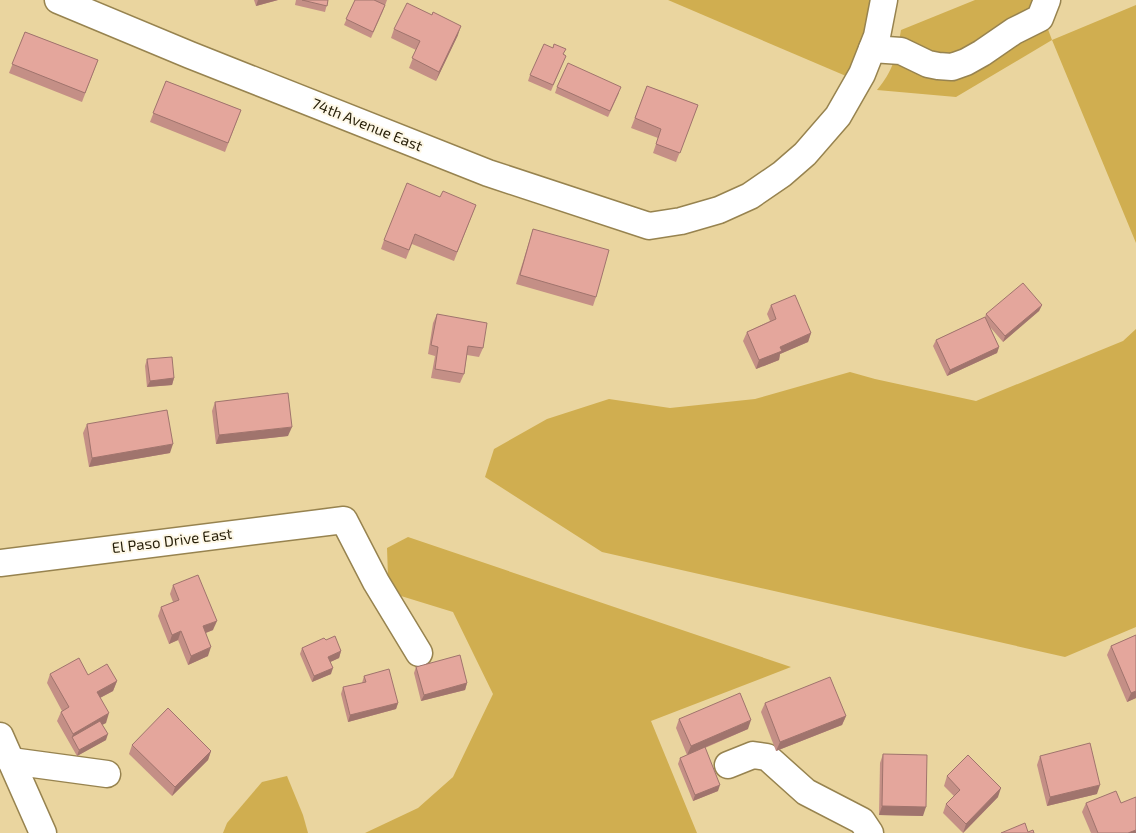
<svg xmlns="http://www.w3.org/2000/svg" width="1136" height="833" viewBox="0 0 1136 833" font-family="'Exo 2',sans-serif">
  <rect width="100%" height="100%" fill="#ead59f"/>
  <!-- green -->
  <g fill="#d0ae50">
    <path d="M668,0H875L865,45L846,76Z"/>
    <path d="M975,0H1037L1052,40L1136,5V243L1052,40L956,97L877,90C893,71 897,55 901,30Z"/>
    <path d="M1136,329V627L1065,657L602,552L485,477L494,449L547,419L609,399L670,408L755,399L850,372L875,379L976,401L1123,341Z"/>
    <path d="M408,537L791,667L651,721L697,833H365L418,808L453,777L493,694L453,612L401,596L388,576L387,548Z"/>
    <path d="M287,776L303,815L308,833H223L227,823L262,782Z"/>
  </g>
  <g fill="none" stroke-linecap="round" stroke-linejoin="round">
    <defs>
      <g id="minor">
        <path d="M58,0L190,55L488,173L649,226L681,221L719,210L750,196L782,174L805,154L838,116L862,74L877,36L884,0"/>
        <path d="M872,49L901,51L928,64L938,66L952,67L966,62L982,53L1014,31L1040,18L1047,0"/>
        <path d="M0,563L344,520L376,582L419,653"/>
        <path d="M0,736L43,833"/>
        <path d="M11,761L107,774"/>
        <path d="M728,765L753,755L767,757L806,792L862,821L870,833"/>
      </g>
    </defs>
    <!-- minor casing -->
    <use href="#minor" stroke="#97834f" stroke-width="29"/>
    <!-- minor -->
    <use href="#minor" stroke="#fff" stroke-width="26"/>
  </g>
  <!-- wall -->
  <g fill="#c48f86">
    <path d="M254,0H278L256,6Z"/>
    <path d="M296,0H328L325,12L295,5Z"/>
    <path d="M355,0H387L383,11L371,38L344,25Z"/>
    <path d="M394,29L458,35L436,81L409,68L416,50L391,38Z"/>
    <path d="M25,32L98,60L82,102L9,73Z"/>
    <path d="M564,54L566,56L551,91L528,81L530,75Z"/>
    <path d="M166,81L241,110L225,152L150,122Z"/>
    <path d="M647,86L698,105L676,162L653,153L658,138L631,128Z"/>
    <path d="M557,87L619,93L608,117L555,93Z"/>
    <path d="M440,197L476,205L454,261L412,244L406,259L381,249L384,240Z"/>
    <path d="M533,229L596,297L593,306L516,284Z"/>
    <path d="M771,305L811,333L808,342L780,354L779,360L756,369L743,341L747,332L770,321L767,314Z"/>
    <path d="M1042,305L1039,311L1003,342L990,327L999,347L997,353L947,376L933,346L936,340L985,317L986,314Z"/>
    <path d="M437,314L483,348L479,357L467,355L464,374L460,383L431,378L435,356L428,354L433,323Z"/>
    <path d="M147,359L174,378L172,385L147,387L145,366Z"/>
    <path d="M215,402L288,436L216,444L212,411Z"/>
    <path d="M87,424L170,453L89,467L83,433Z"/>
    <path d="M173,585L213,630L206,633L208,656L188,665L178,640L169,644L158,616L161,607L173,602L170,594Z"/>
    <path d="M1136,635V698L1127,702L1107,655L1111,646Z"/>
    <path d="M326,640L341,651L339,658L330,662L331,674L312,682L300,654L302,648Z"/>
    <path d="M416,667L467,683L465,690L421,701L414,673Z"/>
    <path d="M50,674L88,675L117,681L113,691L100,698L106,723L102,724L106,740L77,756L57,721L61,712L62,711L47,683Z"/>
    <path d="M364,676L398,703L396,709L348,722L341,694L343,687L362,683Z"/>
    <path d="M765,703L846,716L842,725L776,751L761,712Z"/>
    <path d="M679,719L748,729L705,748L718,791L693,801L678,764L680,758L687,755L676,728Z"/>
    <path d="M132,745L211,751L208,760L172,796L129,754Z"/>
    <path d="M883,754L923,816L879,815L880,763Z"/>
    <path d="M1040,756L1097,794L1047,806L1037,765Z"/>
    <path d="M947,776L998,797L963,833L943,813L946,804L954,796L944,786Z"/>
    <path d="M1086,803H1121L1136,833H1091L1082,812Z"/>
  </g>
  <!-- shaded-wall -->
  <g fill="#a0746d">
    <path d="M258,0H278L256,6Z"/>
    <path d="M461,26L458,35L436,81L439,72Z"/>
    <path d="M1042,305L1039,311L1003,342L1005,336Z"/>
    <path d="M811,333L808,342L780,354L779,360L756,369L759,360L780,347Z"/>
    <path d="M999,347L997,353L947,376L950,370Z"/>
    <path d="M174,378L172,385L147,387L150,381Z"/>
    <path d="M292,427L288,436L216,444L219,435Z"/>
    <path d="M173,444L170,453L89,467L92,458Z"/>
    <path d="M217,621L213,630L200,635L203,626Z"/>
    <path d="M181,631L178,640L169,644L172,635Z"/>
    <path d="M211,647L208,656L188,665L191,656Z"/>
    <path d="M341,651L339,658L326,664L328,657Z"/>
    <path d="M333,668L331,674L312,682L314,676Z"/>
    <path d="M117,681L113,691L94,701L97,692Z"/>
    <path d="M467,683L465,690L421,701L424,695Z"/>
    <path d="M1136,691V698L1127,702L1131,693Z"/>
    <path d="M398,703L396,709L348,722L350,715Z"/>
    <path d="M109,713L106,723L74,740L72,737L73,734Z"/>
    <path d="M846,716L842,725L776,751L780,742Z"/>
    <path d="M751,720L748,729L687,755L691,746Z"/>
    <path d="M108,734L106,740L77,756L79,750Z"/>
    <path d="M211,751L208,760L172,796L175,787Z"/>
    <path d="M720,785L718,791L693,801L695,795Z"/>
    <path d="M1100,785L1097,794L1047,806L1050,797Z"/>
    <path d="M1001,788L998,797L963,833L966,824Z"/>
    <path d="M882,806L926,807L923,816L879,815Z"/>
    <path d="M1136,830V833H1128Z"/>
  </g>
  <!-- building -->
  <g fill="#e4a69c" stroke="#a0746d">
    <path d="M302,0H328L327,6Z"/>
    <path d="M355,0H374L385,5L373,32L346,19Z"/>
    <path d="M407,3L432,15L433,12L461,26L439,72L412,58L420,41L394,29Z"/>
    <path d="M25,32L98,60L85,93L12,64Z"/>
    <path d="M544,44L553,48L554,44L566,49L563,54L566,56L553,85L530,75Z"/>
    <path d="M568,63L621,87L610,111L557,87Z"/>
    <path d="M166,81L241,110L228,143L153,113Z"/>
    <path d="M647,86L698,105L680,153L656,144L661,129L635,118Z"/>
    <path d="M407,183L440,197L443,191L476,205L457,252L415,234L409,250L384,240Z"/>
    <path d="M533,229L609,250L596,297L520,275Z"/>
    <path d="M1023,283L1042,305L1005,336L986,314Z"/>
    <path d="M795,295L811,333L780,347L782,351L759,360L747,332L776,319L771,305Z"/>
    <path d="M437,314L487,323L483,348L468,346L464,374L435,369L438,347L431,345Z"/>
    <path d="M985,317L999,347L950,370L936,340Z"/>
    <path d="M172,357L174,378L150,381L147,359Z"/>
    <path d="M288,393L292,427L219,435L215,402Z"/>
    <path d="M167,410L173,444L92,458L87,424Z"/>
    <path d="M198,575L217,621L203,626L211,647L191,656L181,631L172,635L161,607L179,600L173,585Z"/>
    <path d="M1136,635V691L1131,693L1111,646Z"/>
    <path d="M335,636L341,651L328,657L333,668L314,676L302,648L324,638L326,640Z"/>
    <path d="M460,655L467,683L424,695L416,667Z"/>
    <path d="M79,658L88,675L107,664L117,681L97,692L109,713L73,734L61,712L69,707L50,674Z"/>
    <path d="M389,669L398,703L350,715L343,687L366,682L364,676Z"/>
    <path d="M830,677L846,716L780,742L765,703Z"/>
    <path d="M740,693L751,720L691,746L679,719Z"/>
    <path d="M168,708L211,751L175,787L132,745Z"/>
    <path d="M100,721L108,734L79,750L72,737Z"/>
    <path d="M1090,743L1100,785L1050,797L1040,756Z"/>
    <path d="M705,747L720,785L695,795L680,758Z"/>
    <path d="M883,754L927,755L926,807L882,806Z"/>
    <path d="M968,755L1001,788L966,824L946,804L960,790L947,776Z"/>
    <path d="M1116,791L1121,803L1136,797V830L1128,833H1098L1086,803Z"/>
    <path d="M1025,823L1028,832L1033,830L1034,833H1001Z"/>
  </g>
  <g text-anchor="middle" stroke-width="4" stroke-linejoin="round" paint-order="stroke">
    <!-- street labels -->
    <g font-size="15" fill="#261e08" stroke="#fef8e7">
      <text transform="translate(367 125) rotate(22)" y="5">74th Avenue East</text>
      <text transform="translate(172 541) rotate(-7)" y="5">El Paso Drive East</text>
    </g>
  </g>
</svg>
